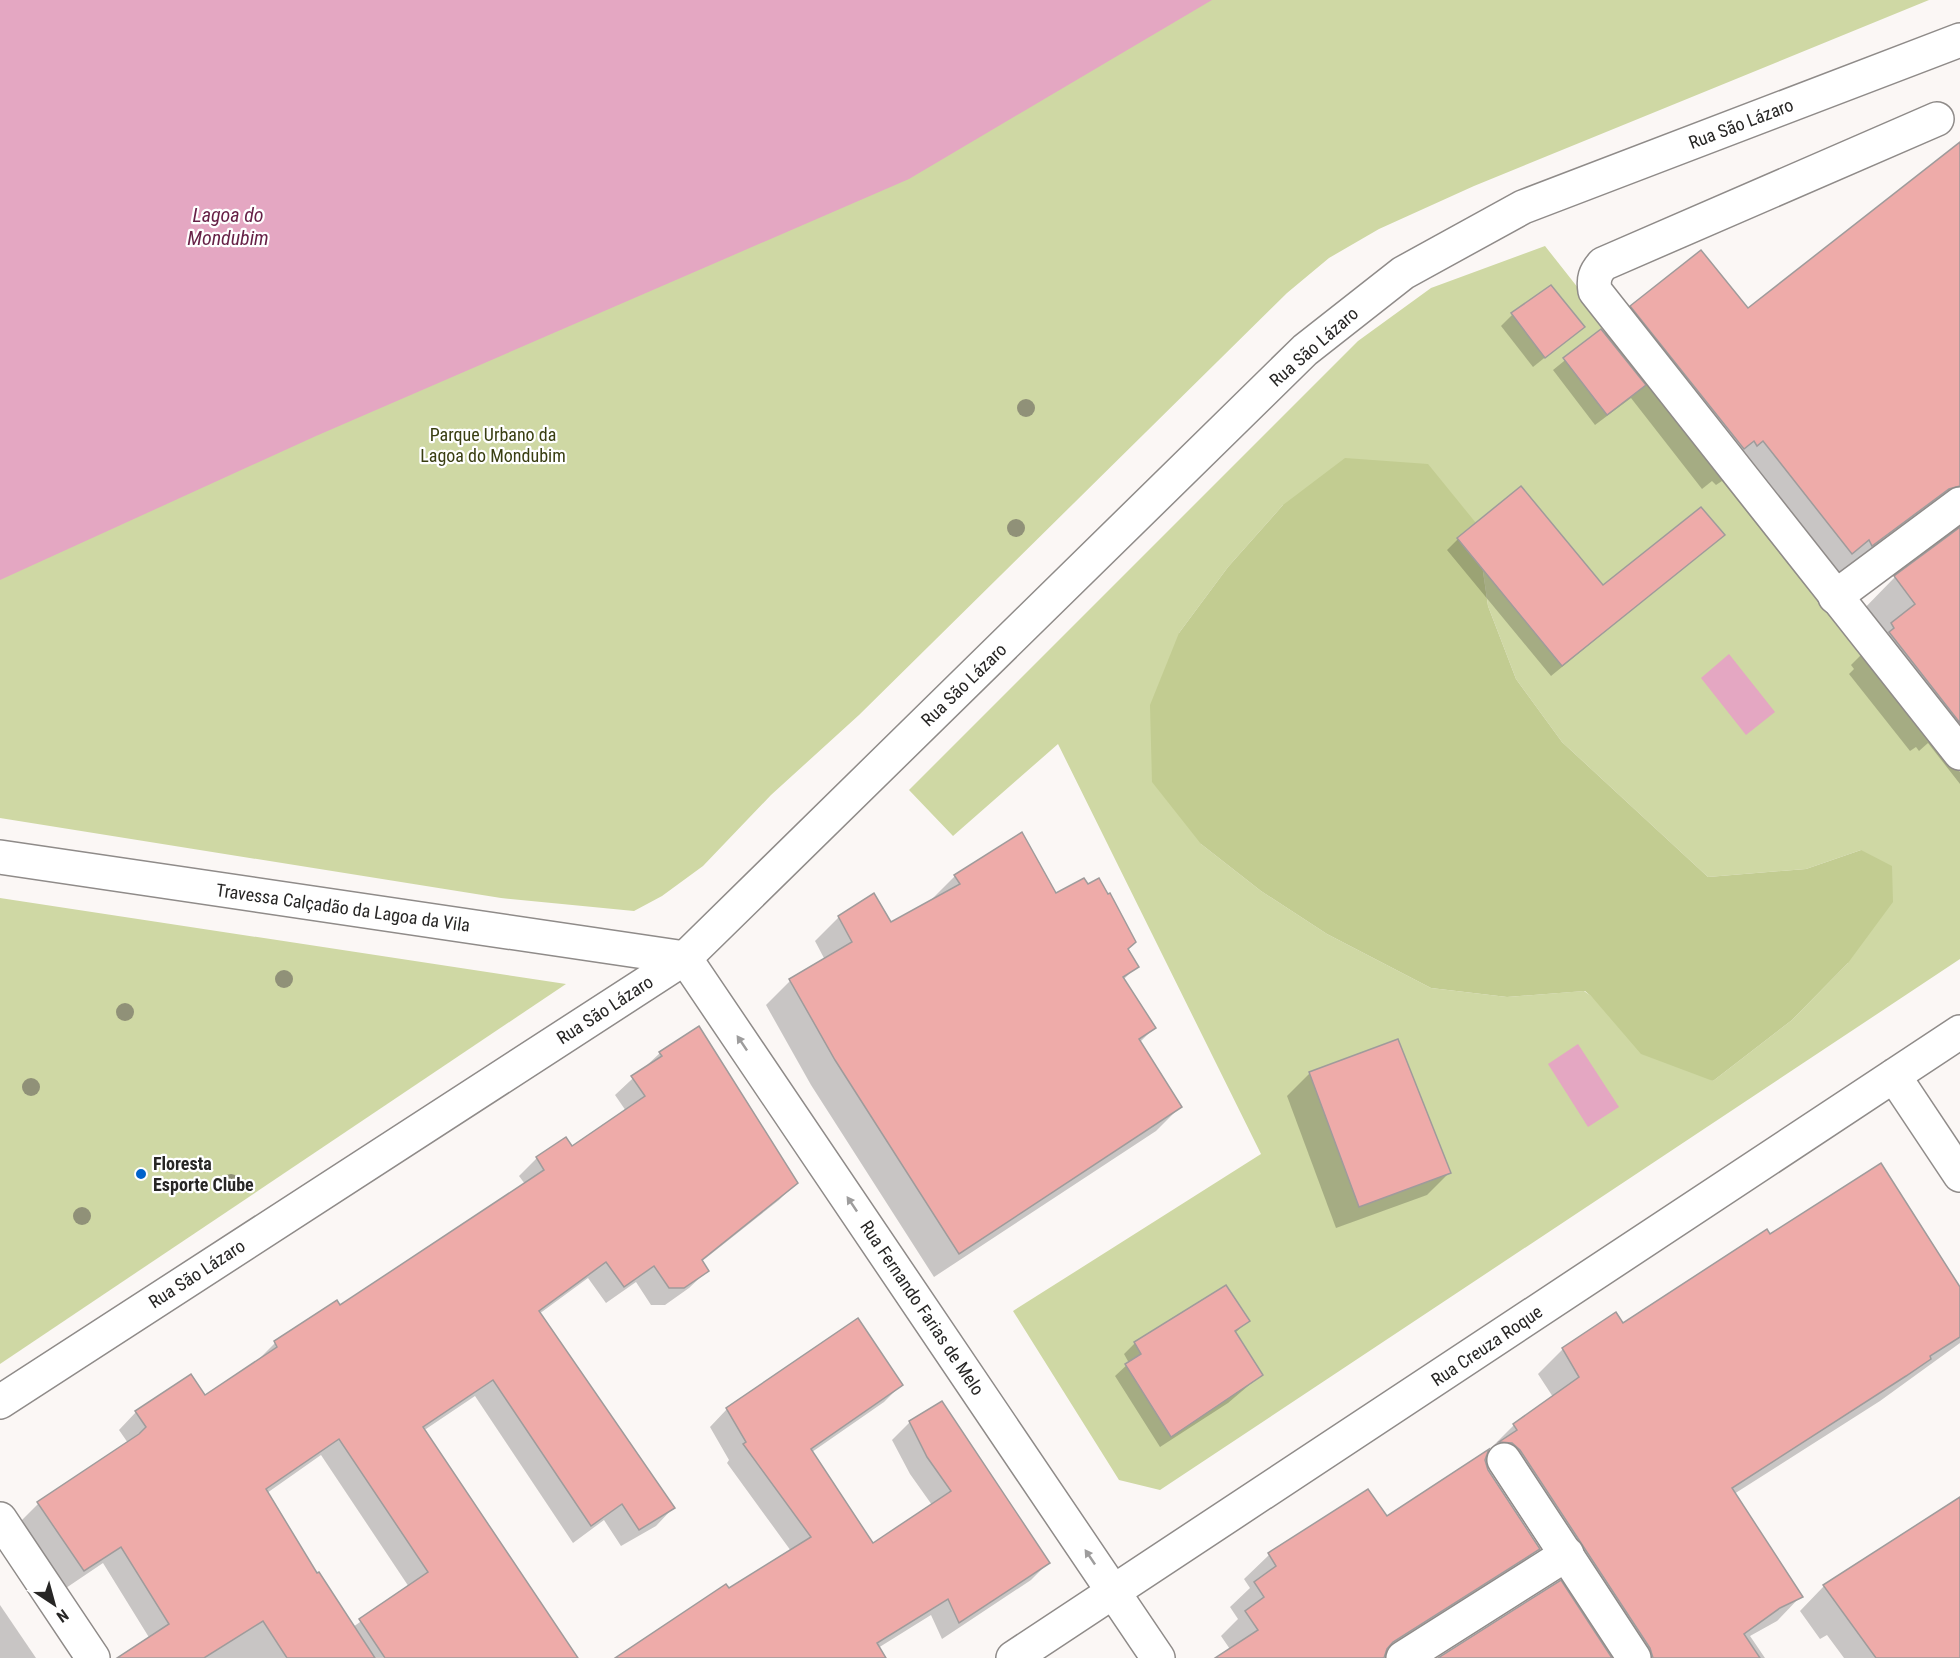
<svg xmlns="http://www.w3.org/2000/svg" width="1960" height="1658" viewBox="0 0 1960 1658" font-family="'Roboto Condensed',sans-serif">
  <rect width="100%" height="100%" fill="#fbf7f5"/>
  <!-- green -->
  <g fill="#cfd8a4" fill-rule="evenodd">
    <path d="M0,0H1929L1474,186L1379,229L1329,258L1287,293L859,715L771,795L703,866L662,896L634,911L501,898L0,818Z"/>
    <path d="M1545,246L1960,772V959L1160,1490L1119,1480L1013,1311L1261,1154L1058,744L953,836L909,790L1358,341L1431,288ZM1283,505L1476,523L1488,606L1516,679L1562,742L1708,877L1806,869L1861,850L1848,963L1792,1020L1713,1081L1584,991L1507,997L1431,988L1327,934L1261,891L1201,844L1179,633L1228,567Z"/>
    <path d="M0,898L566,984L0,1364Z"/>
  </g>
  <!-- forest -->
  <path fill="#c2cc91" d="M1345,458L1428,464L1476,523L1488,606L1516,679L1562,742L1708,877L1806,869L1861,850L1892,866L1893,902L1848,963L1792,1020L1713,1081L1641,1054L1592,997L1585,991L1507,997L1431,988L1327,934L1261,891L1201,844L1152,782L1150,705L1179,633L1228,567L1283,505Z"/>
  <!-- water -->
  <g fill="#e4a7c2">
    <path d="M0,0H1212L909,179L316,436L0,580Z"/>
    <path d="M1729,654L1775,712L1746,735L1701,678Z"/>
    <path d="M1578,1044L1619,1107L1588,1127L1548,1064Z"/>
  </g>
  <!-- shadow -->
  <g fill="#0003" fill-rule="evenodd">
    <path d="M1960,144V784L1928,743L1919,751L1916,747L1910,751L1849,674L1854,669L1851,665L1873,643L1855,618L1895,577L1939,544L1934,533L1827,580L1811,593L1722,481L1716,485L1712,481L1702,489L1631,398L1595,425L1553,370L1601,331L1604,334L1631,307L1748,310Z"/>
    <path d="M1512,315L1583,327L1533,367L1501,326Z"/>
    <path d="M1723,535L1551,676L1447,550L1458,539L1603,587Z"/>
    <path d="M1022,835L1055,895L1127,950L1137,966L1123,980L1154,1028L1139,1043L1181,1106L1156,1131L934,1277L811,1085L766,1005L790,981L825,960L815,941L839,917L891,924L930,901L955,876Z"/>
    <path d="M660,1053L796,1183L779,1200L701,1262L707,1271L689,1288L665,1305H651L636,1282L606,1303L588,1278L539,1314L673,1508L656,1526L621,1546L604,1520L573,1543L475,1396L423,1431L576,1658H125L150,1639L103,1563L66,1588L21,1521L38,1504L128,1443L119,1430L136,1412L205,1397L258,1360L275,1343L339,1307L525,1184L519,1176L537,1158L572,1148L626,1111L615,1095ZM321,1455L409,1587L353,1627L316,1575L267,1493Z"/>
    <path d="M1310,1073L1449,1173L1427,1195L1336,1228L1287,1096Z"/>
    <path d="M1770,1236L1960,1290V1343L1880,1401L1734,1494L1801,1596L1777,1621L1750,1636L1765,1658H1616L1495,1474L1484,1465L1538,1549L1513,1573L1383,1658L1234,1655L1221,1636L1238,1619L1230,1607L1250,1588L1244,1579L1269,1555L1368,1491L1387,1518L1484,1460L1491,1453L1489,1450L1514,1425L1553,1397L1538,1374L1563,1349L1622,1325Z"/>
    <path d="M1226,1287L1248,1321L1235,1333L1261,1375L1228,1403L1160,1447L1115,1376L1129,1363L1124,1354L1135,1343Z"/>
    <path d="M901,1385L884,1402L812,1452L873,1545L932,1505L910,1474L892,1440L910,1422L1048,1563L1031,1580L942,1639L931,1615L878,1648L883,1658H619L791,1551L727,1463L729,1460L710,1427L727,1409Z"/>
    <path d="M1960,1497V1658H1844L1827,1635L1820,1639L1800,1611L1824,1586Z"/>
    <path d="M0,1605L36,1658H0Z"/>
  </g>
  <!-- building -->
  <g fill="#eeaba9" stroke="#9f9b9b" stroke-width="1.5">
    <path d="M1960,142V486L1949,489L1872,546L1869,540L1852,554L1763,441L1757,446L1754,441L1744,449L1630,306L1701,250L1748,308Z"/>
    <path d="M1551,285L1585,327L1545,358L1511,313Z"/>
    <path d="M1601,329L1646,385L1607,415L1563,358Z"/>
    <path d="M1521,486L1603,585L1701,507L1725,535L1562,666L1457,538Z"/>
    <path d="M1960,527V723L1889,632L1894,628L1891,623L1915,604L1894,576Z"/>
    <path d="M1022,832L1056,893L1084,878L1088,884L1099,878L1108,894L1110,893L1136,942L1128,949L1139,967L1123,977L1156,1028L1139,1039L1182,1107L959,1254L835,1060L789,979L852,942L838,916L874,893L891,922L960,884L954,875Z"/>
    <path d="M699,1026L798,1183L702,1260L709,1271L684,1288H669L654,1266L624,1287L606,1262L539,1311L675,1508L639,1530L622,1504L591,1526L493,1380L423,1427L578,1658H385L359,1619L428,1572L339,1439L266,1489L317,1573L319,1572L375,1658H287L263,1621L204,1658H117L169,1624L121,1547L84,1571L37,1502L139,1434L146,1427L135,1411L191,1374L205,1395L277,1347L274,1341L337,1300L340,1305L544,1170L536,1157L566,1137L572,1146L645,1096L631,1076L662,1056L659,1052Z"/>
    <path d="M1398,1039L1451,1173L1359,1207L1309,1072Z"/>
    <path d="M1881,1163L1960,1287V1337L1930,1356L1931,1359L1906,1376L1732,1488L1803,1597L1780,1608L1744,1634L1760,1658H1653L1650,1648L1520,1450L1512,1443L1499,1442L1517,1430L1513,1424L1579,1377L1562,1348L1616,1312L1623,1323L1767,1229L1770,1234Z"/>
    <path d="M1226,1285L1250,1321L1235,1331L1263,1375L1171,1437L1125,1364L1141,1354L1134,1342Z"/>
    <path d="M858,1318L903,1385L811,1449L873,1543L951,1491L927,1457L909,1421L942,1401L1050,1563L959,1623L948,1599L877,1643L886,1658H615L726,1584L729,1588L811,1537L743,1444L746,1442L726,1408Z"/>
    <path d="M1489,1449L1485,1460L1488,1470L1540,1549L1393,1642L1387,1649L1384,1658H1215L1258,1630L1245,1611L1264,1597L1254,1582L1276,1566L1268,1553L1368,1489L1387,1516Z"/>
    <path d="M1960,1497V1658H1876L1823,1585Z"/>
    <path d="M1561,1580L1612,1658H1438Z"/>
  </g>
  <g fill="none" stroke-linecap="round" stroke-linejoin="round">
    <defs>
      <g id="street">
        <path d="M1937,119L1603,264C1595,273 1593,279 1595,291L1960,753"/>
        <path d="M1835,597L1960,504"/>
        <path d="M0,857L685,958"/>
        <path d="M685,958L1158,1658"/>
        <path d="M1894,1076L1960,1175"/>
        <path d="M0,1402L685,958L1305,350L1403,273L1523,207L1960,40"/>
        <path d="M1504,1460L1634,1658"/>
        <path d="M0,1519L93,1658"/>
        <path d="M1013,1658L1960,1032"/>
        <path d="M1403,1658L1567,1554"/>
      </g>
    </defs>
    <!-- street casing -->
    <use href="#street" stroke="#8f8b89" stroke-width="36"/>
    <!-- street -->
    <use href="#street" stroke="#fff" stroke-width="33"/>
  </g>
  <!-- trees -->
  <g fill="#909178">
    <circle cx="1026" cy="408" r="9"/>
    <circle cx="1016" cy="528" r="9"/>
    <circle cx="284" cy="979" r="9"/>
    <circle cx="125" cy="1012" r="9"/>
    <circle cx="31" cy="1087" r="9"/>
    <circle cx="231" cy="1183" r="9"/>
    <circle cx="82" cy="1216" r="9"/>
  </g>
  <!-- one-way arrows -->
  <defs><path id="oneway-solid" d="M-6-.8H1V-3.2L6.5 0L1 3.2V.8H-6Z" transform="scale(1.5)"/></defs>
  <g fill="#9e9d9d">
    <use href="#oneway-solid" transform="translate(742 1043) rotate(-124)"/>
    <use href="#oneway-solid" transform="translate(852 1204) rotate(-124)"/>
    <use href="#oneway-solid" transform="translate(1090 1557) rotate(-124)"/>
  </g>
  <!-- markers -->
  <circle fill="#0063cb" stroke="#fff" stroke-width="2" cx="141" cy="1174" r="6"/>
  <g text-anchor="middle" stroke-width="4.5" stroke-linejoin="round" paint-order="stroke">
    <!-- street labels -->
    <g font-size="18" fill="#272625" stroke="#fff">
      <text transform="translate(1741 124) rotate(-21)" y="6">Rua São Lázaro</text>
      <text transform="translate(1314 347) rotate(-41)" y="6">Rua São Lázaro</text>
      <text transform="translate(964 685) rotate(-44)" y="6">Rua São Lázaro</text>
      <text transform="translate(343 908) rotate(8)" y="6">Travessa Calçadão da Lagoa da Vila</text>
      <text transform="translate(605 1010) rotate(-33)" y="6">Rua São Lázaro</text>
      <text transform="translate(197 1274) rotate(-33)" y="6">Rua São Lázaro</text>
      <text transform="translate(922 1308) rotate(56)" y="6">Rua Fernando Farias de Melo</text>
      <text transform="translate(1487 1346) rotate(-34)" y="6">Rua Creuza Roque</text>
    </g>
    <!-- park labels -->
    <g font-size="18" fill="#393e11" stroke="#fff">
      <text x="493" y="441">Parque Urbano da<tspan x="493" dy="21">Lagoa do Mondubim</tspan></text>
    </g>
    <!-- poi labels -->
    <g font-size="18" font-weight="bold" fill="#272625" stroke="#fff" text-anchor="start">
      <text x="153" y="1170">Floresta<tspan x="153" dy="21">Esporte Clube</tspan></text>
    </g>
    <!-- water labels -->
    <g font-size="20" font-style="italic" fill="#672147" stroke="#fff">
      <text x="228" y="222">Lagoa do<tspan x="228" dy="23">Mondubim</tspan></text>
    </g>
  </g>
  <!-- north arrow -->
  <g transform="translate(54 1604) rotate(144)" stroke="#ffffff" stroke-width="4.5" paint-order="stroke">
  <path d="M0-4.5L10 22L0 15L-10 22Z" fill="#272625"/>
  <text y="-9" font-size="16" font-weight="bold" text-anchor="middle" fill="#272625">N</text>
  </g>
</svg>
